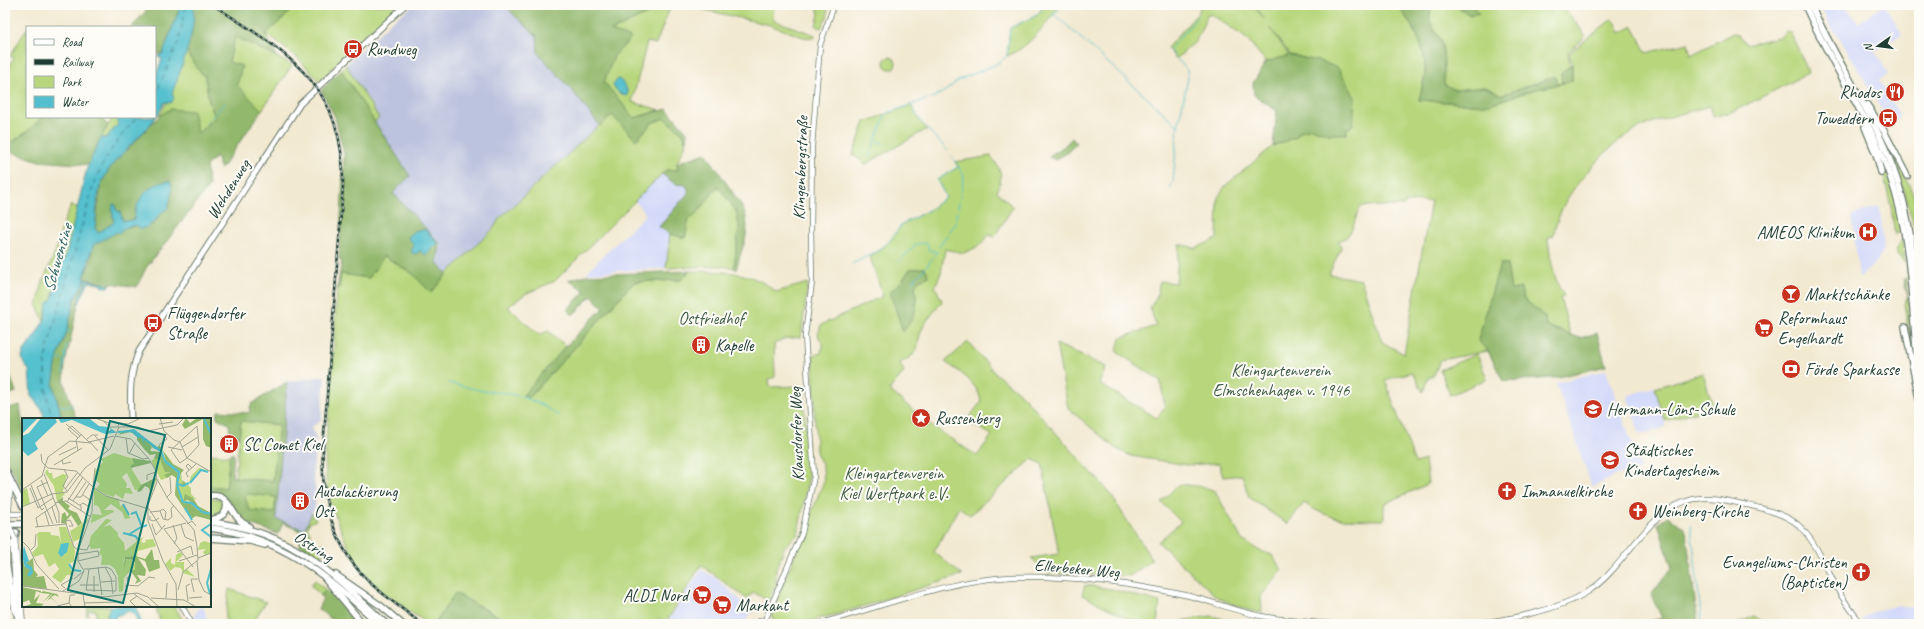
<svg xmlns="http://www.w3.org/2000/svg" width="1924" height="629" viewBox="0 0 1924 629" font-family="Caveat,sans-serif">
  <rect width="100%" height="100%" fill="#fdfcf7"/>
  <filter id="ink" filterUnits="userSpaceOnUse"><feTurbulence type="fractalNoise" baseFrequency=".025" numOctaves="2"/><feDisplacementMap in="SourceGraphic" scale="8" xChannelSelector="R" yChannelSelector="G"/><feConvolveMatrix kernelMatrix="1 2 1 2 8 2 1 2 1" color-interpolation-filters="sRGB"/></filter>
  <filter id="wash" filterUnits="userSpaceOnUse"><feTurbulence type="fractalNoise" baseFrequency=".012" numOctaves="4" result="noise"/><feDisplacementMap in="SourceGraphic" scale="16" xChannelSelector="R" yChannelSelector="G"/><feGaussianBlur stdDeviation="0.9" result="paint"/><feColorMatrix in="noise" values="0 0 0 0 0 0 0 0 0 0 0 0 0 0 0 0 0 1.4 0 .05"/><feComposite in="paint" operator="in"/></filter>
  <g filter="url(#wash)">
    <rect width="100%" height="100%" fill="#f2e9d1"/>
    <!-- built -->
    <g fill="#d3d9f9">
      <path d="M1820,5H1845L1858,23L1884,5L1902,34L1875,51L1888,74L1879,80L1900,116L1891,126L1837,33L1831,28Z"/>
      <path d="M662,174L675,184L686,185L689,192L659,227L670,234L666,268L586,273L646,214L635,201Z"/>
      <path d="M1880,206L1884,249L1878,260L1859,278L1852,215Z"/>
      <path d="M1606,370L1641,469L1617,475L1592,487L1556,383Z"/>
      <path d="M1654,387L1666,427L1640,435L1627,396Z"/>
      <path d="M701,570L713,576L753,611L743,624H677L669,619Z"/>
      <path d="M1898,605L1914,608L1919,619V624H1867L1862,619L1874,612Z"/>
      <path d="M201,606H203L209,624H184L190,621Z"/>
    </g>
    <!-- industrial -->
    <g fill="#bcc3de">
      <path d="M414,5H506L512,13L537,36L538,53L570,88L600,126L499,219L493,229L447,274L437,263L427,229L418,222L392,192L410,176L374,122L379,118L346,65L392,21Z"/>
      <path d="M325,376L321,421L311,427L316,438L313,471L316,495L315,507L304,530L276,519L287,382Z"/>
    </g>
    <!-- green -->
    <g fill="#b8d77d" stroke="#6c8a58" fill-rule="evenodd">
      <path d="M287,5H397L319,81L298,58L266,34L289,13Z"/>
      <path d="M666,5H671L656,44L647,42L632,102L660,110L634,118L604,82L614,56L631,38L610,31Z"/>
      <path d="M684,5H774L773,20L815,35V38L803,37L770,25Z"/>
      <path d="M814,5H826C831,14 825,21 821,28L816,26L819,14L817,7Z"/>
      <path d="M1044,5H1062C1045,23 1031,47 1007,56L1010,28L1037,15Z"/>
      <path d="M1199,5H1253L1264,19L1255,5H1397C1412,24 1427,48 1425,72C1424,81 1421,91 1419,100L1486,105L1533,90L1572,81V64L1569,53L1612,19L1616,23L1620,33L1633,26L1646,53L1688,43L1691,55L1733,33L1739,34L1747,45L1777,37L1779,38L1786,31L1790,32L1809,73L1734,111L1713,117L1709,106C1687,113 1663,117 1642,127C1615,138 1582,175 1567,199C1560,211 1556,224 1553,236L1548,237C1550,258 1553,278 1564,296L1560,297L1570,334L1546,326L1545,317L1523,298L1521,289L1511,290L1507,264H1500L1478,340L1488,351L1440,360L1434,375L1428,378L1423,392L1412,372L1385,380L1415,463L1425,460L1428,484L1384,504V520C1351,519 1333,523 1304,503L1287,524L1249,497L1242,475L1223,477L1219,463L1187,465L1131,456L1115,448L1068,408L1056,344L1106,367L1099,384L1157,418L1165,406L1160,380L1117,352L1120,338L1156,326L1150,307L1156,299L1160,281L1176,283L1179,244L1195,248L1217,239L1218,197L1226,185L1273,146L1296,137L1300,131L1311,128L1329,134L1346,133L1347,129L1323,62L1290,55L1270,27L1289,56L1266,62L1247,39L1211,14L1207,16L1196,41L1176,59L1167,48L1198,13L1200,8ZM1431,201L1404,354L1382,342L1361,280L1329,274L1341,248L1338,241C1355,238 1353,217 1362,206H1404L1406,202Z"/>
      <path d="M1434,5H1455L1470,15L1479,13L1471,5H1548L1550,12L1562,5L1586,36L1568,52L1570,66L1561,74L1562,83H1557L1555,76L1502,95L1485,87L1455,90L1444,84C1443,72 1445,58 1442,46C1439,32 1422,20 1434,5Z"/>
      <path d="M27,28V117H42L29,130L11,143L5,135V71L14,58L10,56Z"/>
      <path d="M235,36L292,65L262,110L237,85L228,62Z"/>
      <path d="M186,50L197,69L205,76L209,102L215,117L198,133L159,116L172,93Z"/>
      <circle cx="890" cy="63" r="6"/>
      <path d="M346,65L379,118L374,122L341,70Z"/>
      <path d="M911,105L920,121L927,129L866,164L853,155L865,122Z"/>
      <path d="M611,114L636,140L652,123L664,118L683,133L686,144L677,163L678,170H666L555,281L525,294L508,307L539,335L548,331L566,346L524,395L529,398L634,282L681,280L690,271C720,271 752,270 776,292L808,283L801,337L783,339L774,344L775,377L769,379L770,387L803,386L809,474L798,534L785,546L776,569V584L768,601L753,592L747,599L701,565L666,623L659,618L655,624H512L455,593L435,624H429C407,610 380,594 364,573C348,553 340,526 330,503C320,464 329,422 332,382C334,351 335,319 337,288H339L341,274L369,278L384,255L413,274L431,292L447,274L493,229L499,219Z"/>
      <path d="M113,117H126L124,119L119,117L118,124L106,138H101Z"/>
      <path d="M1877,123C1891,149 1919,195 1919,223L1913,225C1906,190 1893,156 1877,123Z"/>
      <path d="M991,156C1001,171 1004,174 997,192L1013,207L994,237L989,235L979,246L964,253L945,249L941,273L935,286L942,301C936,310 928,318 923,327C914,347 924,351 900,363L904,372L889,390L932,426L977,456L992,435L968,422V419L981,402C979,384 959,371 945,362L968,342L996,374L1023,396L1109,492L1152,560L1130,576L1049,573L1031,558L1059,554L1042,464L1032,459L970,515L959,507L934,552L962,575L845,612L806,622L776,624L771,615L824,481L823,467L816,452L813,355L821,353L823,345L818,335L821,325L883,296L870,257L889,242L902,224L929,210L946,197L937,180L958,167L955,162ZM925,268L915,287L917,303L890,292L902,281L910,269Z"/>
      <path d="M1881,163C1891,174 1898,214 1901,231L1895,235L1891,207Z"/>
      <path d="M718,186L736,210L739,226L734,268L720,266L666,268L670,234L685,238L689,218L695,216Z"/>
      <path d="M71,205L79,208L65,258L54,275L57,279L52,299L47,304L44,321L37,306L43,281L56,251L63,224Z"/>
      <path d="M1902,240L1905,262C1896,257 1893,247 1902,240Z"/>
      <path d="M1906,277L1914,365L1904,304L1908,296L1904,279Z"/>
      <path d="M1477,354L1487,379L1450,395L1440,370Z"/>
      <path d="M1703,373L1713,406L1665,421L1655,388Z"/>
      <path d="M241,421L279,425L273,482L235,477Z"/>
      <path d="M210,454L230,456L226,488L210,486Z"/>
      <path d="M1179,484L1204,487L1215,491L1242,540L1258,550L1272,555L1282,570L1261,596L1262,613L1247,610L1218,598L1158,542L1181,522L1161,502Z"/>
      <path d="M248,494L276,497L274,513L248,510L245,496Z"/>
      <path d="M210,497L222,500L225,508L219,517L210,516Z"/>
      <path d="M312,513L316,520L309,523V525L307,526L314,544H316L317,546L324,543L326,550L320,557L303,542L304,530Z"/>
      <path d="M315,580L326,590L321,595L311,586Z"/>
      <path d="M1085,585L1111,589L1160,602L1157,624H1139L1082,595Z"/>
      <path d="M229,589L266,602L253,622L229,624L225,620Z"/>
      <path d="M87,606H110L106,619L98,618L96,616V610H89L88,616L86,615L88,609Z"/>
      <path d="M167,606L175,607L184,622L180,624H160L161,623L156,610Z"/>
      <path d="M1211,616L1247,624H1248H1175L1186,620Z"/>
      <path d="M1754,616L1766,624H1737Z"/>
    </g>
    <!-- forest -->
    <g fill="#92b86c" stroke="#587a50" fill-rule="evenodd">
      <path d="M151,5H181L163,53L155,54V27H132Z"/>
      <path d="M193,5H287L289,13L266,34L277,57L235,37L229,62L242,66L237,85L262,110L221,169L216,157L206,166L209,186L146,268L137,287L110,283L109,285L88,279L86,280L84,276L90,263L93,245L126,227L153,224L163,211L168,208L172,185L152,186L135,210L134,220L123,221L120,212L112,210L114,222L98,233L95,228L101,184L109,169L159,116L170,109L193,111L198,133L215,117L209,102L205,76L197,69L186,50L192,31Z"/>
      <path d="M506,5H666L611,31L631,38L614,56L604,82L634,118L667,109L687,132L686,144L683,133L664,118L652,123L636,140L612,115L600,126L570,88L538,53L537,36L512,13Z"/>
      <path d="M1397,5H1434C1422,20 1439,32 1442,46C1445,57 1443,72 1444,84L1455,90L1485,87L1502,95L1555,76L1557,83H1562L1561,74L1572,64V81L1533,90L1486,105L1419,100C1421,91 1424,82 1425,73C1427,48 1412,23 1397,5Z"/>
      <path d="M1455,5H1471L1479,13L1470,15Z"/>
      <path d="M1290,55L1323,62L1338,68L1355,97L1353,125L1347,129L1346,134H1329L1311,128L1300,131L1296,137L1273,146L1277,111L1254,95L1253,83L1266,62Z"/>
      <path d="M341,70L410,176L393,193L440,244L437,263L447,274L431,293L413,274L384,256L369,278L341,274L339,288H337L342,261L339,260L344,154L335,117L321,90Z"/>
      <path d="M42,117H99L108,125L94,151L90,165L39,161L12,152L11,143L29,130Z"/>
      <path d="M1072,138L1076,143L1067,153L1055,160L1049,156L1063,147Z"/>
      <path d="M706,153L733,193C736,199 741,203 743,209C753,232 741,247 736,270L734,268L739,226L736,211L718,186L695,216L689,219L685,238L670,234L659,227L689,192L686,185L675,184L662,174L666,170H678L677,163Z"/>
      <path d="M1500,264H1507L1511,290L1521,288L1523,298L1545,317L1546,326L1580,338L1597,333L1606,366L1554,378L1503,381L1488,351L1478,340Z"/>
      <path d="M925,268L927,271L928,277L919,280L915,287C918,309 916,314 903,332L890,292L902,281L910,269Z"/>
      <path d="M690,271L681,280L634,282L529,398L523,395L566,346L604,307L599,304L593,297H590L573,315L567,310L585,291L568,280L586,275Z"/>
      <path d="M85,280L87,282L77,304L78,305L65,364L64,382L76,419H62L53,385L57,359L67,331L75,298Z"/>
      <path d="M5,362L16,392L7,395L5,392Z"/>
      <path d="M287,382L276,519L304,530L303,542L320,557L300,546V531L283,523L278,534L242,521L228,499L210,494V486L226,488L230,453L234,454L232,477L273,481L279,425L241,421L239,437L230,436L229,424L217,418L218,411L249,413L251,404ZM248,494L276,497L274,513L249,510L245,496Z"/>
      <path d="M20,405L23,427V454H20L21,469L23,472V491L5,457V431L9,408Z"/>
      <path d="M1668,516L1683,527L1686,531L1698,624H1641L1662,618L1651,595L1672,568L1658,524Z"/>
      <path d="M326,590L332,594L357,624H338L318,609L323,598L320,596Z"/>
      <path d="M455,593L512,624H435Z"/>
    </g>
    <!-- water -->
    <g fill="#54c0ce" stroke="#3a7e81">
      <path d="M181,5H193C198,25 180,73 172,93L174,98L171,103L165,102C150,134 116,151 102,182C96,195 97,214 95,228L98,233L114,222L112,210L113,204L116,205V210L120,212L123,221L134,220C136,199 148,183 170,181C174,189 170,199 168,208C157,214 155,226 141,229L136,225L126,227L121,230V233L117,232L93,245L84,279L109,285L108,287H102L99,284L89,282L78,305L79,298L87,282L85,281L75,298L67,331L57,359L53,385L62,419H44L43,411L31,396L29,370L24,364L22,357L24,351L37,333L46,317L47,304L52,299L57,279L54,275L65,258L87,168L101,138H106L118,124L116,119L119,120L118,117L124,119L126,117H155V78L162,59L158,56L163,53Z"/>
      <path d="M618,79C623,81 626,87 628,92L627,96C622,96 615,90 613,85Z"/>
      <path d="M416,230H426L438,243L426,255L420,251L415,254L411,252L414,245L408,238L409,236Z"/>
      <path d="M110,606H135L142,623L145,624H138L134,613L129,611L116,616L113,624H110L107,615Z"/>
    </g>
    <!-- pier -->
    <path fill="#f2e9d1" d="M73,613L88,616L87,617L81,616L87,618V623L71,620Z"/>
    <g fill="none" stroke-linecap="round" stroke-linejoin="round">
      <!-- stream -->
      <g stroke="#54c0ce" stroke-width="1">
        <path d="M1054,14L1178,126"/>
        <path d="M1051,17L1062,5"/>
        <path d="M206,123L225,103"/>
        <path d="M876,140L884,144"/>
        <path d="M947,150L920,121L911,105L934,97L945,91L959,80L999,63L1007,56L1010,28L1037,15L1045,5"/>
        <path d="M869,157L885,116L888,113L910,105"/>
        <path d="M1170,188L1173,182L1178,126L1188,78L1187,70L1169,50L1199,15"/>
        <path d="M939,247L955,224L964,176L952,156"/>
        <path d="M899,262L916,244L927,243L929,250L937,252L923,271L912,282"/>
        <path d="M852,264L880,250L889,242L902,224L929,210L946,197L937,180L958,167"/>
        <path d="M67,331L71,332"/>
        <path d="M57,359H63"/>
        <path d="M63,374L67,344"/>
        <path d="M449,383L483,391L505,393L523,397L542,405L559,416"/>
        <path d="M59,406H73"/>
        <path d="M1691,526L1702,624"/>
      </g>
      <!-- ferry -->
      <g stroke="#2f6462" stroke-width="1" stroke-dasharray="5 4" stroke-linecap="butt">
        <path d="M155,96L179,40L186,5"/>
        <path d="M53,419C45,396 43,375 47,350L94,183C104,158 119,137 137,117"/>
      </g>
    </g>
  </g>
  <g filter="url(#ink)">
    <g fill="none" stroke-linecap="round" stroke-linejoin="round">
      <defs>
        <g id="tertiary">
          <path d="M11,483L8,520L12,533"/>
          <path d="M5,514H23"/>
          <path d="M15,539L23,624"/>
          <path d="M5,553L15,612"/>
          <path d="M182,606L192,624"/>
          <path d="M765,620L802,533L814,476L805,335L812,282L811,230L812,146L820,45L834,5"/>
          <path d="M756,624C760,619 766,619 770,624"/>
          <path d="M817,624C881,608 944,580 1011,577C1069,575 1128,583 1185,595C1211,601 1235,611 1261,616C1286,621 1311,622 1336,624"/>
          <path d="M1467,624C1503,621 1558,611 1589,591C1629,565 1649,501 1703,498C1716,497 1730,501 1742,504C1760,508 1781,512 1796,523C1817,541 1826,569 1839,592C1846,604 1854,614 1862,624"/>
        </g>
        <path id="secondary" d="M131,419C130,395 129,374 139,351L300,104L405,5"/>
        <g id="primary">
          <path d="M5,469L23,506"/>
          <path d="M5,524H23"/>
        </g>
        <g id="trunk">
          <path d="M1805,5C1830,64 1869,116 1890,176C1913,240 1911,311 1919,377"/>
          <path d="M1811,5C1836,61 1872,111 1893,168C1912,218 1915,271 1919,324"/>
          <path d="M1867,105L1884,131L1907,176"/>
          <path d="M1865,127L1877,157L1881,172"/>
          <path d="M1905,327L1919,399"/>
          <path d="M210,496C233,493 229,519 249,526"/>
          <path d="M210,520C220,518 229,514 226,502"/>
          <path d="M210,522C290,530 331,572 386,624"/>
          <path d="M210,528C281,536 329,577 379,624"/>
          <path d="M16,532L13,546L18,624"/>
          <path d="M210,538L250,541L265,545"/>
          <path d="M336,575L381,606L402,624"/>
          <path d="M325,578L363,624"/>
        </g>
      </defs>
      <!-- tertiary casing -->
      <use href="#tertiary" stroke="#69796b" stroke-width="6"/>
      <!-- secondary casing -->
      <use href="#secondary" stroke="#69796b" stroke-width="7"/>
      <!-- primary casing -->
      <use href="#primary" stroke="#69796b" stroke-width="8"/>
      <!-- trunk casing -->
      <use href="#trunk" stroke="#69796b" stroke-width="8"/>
      <!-- tertiary -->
      <use href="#tertiary" stroke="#fff" stroke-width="4.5"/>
      <!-- secondary -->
      <use href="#secondary" stroke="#fff" stroke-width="5"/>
      <!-- primary -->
      <use href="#primary" stroke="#fff" stroke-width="5.5"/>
      <!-- trunk -->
      <use href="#trunk" stroke="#fff" stroke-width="5.5"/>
      <defs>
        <path id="rail" d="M213,5C289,54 345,85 343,187L323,448C320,498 333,546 369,582C386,597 404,610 422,624"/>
      </defs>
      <!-- rail casing -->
      <use href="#rail" stroke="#1f3d34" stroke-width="2.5"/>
      <!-- rail -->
      <use href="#rail" stroke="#fdfcf7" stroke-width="1" stroke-dasharray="3" stroke-linecap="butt"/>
      <defs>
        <path id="tertiary-bridge" d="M12,533L15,539"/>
      </defs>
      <!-- tertiary-bridge casing -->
      <use href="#tertiary-bridge" stroke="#69796b" stroke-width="6" stroke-linecap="butt"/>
      <!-- tertiary-bridge -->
      <use href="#tertiary-bridge" stroke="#fff" stroke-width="4.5"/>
    </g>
  </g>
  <!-- icons -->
  <defs>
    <symbol id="bus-disc" viewBox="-11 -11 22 22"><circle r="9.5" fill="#c8321e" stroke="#fdfcf7"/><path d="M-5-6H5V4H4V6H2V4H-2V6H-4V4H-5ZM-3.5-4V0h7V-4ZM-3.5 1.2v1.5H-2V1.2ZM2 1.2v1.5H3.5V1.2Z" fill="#fff"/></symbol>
    <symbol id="restaurant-disc" viewBox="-11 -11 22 22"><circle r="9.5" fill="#c8321e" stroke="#fdfcf7"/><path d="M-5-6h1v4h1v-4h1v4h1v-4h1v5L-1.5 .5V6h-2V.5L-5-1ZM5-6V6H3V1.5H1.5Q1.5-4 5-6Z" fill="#fff"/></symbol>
    <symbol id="hospital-disc" viewBox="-11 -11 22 22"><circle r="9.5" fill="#c8321e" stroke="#fdfcf7"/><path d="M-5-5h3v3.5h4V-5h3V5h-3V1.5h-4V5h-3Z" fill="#fff"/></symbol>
    <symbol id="bar-disc" viewBox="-11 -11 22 22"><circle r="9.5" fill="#c8321e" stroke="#fdfcf7"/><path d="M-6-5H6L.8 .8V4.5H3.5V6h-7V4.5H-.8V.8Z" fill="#fff"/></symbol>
    <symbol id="supermarket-disc" viewBox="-11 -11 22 22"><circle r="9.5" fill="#c8321e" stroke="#fdfcf7"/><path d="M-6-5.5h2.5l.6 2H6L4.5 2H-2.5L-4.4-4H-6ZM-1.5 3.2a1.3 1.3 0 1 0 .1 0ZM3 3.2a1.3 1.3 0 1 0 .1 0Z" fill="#fff"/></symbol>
    <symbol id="building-disc" viewBox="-11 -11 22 22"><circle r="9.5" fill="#c8321e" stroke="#fdfcf7"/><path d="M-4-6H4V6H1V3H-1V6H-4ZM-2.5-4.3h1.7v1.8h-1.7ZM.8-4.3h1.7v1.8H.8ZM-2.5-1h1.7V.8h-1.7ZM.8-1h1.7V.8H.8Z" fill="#fff"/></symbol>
    <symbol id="bank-disc" viewBox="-11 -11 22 22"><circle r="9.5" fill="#c8321e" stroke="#fdfcf7"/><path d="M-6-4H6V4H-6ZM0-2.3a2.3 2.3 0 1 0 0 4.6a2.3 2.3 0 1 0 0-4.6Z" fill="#fff"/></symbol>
    <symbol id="school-disc" viewBox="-11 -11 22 22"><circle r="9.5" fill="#c8321e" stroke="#fdfcf7"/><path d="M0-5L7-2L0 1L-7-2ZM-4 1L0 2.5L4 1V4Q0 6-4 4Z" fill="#fff"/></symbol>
    <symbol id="sight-disc" viewBox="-11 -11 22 22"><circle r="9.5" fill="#c8321e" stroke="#fdfcf7"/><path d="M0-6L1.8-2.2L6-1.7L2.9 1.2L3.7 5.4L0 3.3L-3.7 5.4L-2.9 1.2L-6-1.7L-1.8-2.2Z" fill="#fff"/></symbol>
    <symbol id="church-disc" viewBox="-11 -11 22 22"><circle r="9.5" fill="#c8321e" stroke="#fdfcf7"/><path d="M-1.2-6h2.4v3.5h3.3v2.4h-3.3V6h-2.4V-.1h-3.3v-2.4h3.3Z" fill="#fff"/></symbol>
  </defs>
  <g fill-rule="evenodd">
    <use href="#bus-disc" x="342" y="38" width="22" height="22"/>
    <use href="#restaurant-disc" x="1884" y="81" width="22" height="22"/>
    <use href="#bus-disc" x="1877" y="107" width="22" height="22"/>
    <use href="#hospital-disc" x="1857" y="221" width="22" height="22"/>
    <use href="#bar-disc" x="1780" y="283" width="22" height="22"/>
    <use href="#bus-disc" x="142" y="312" width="22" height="22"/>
    <use href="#supermarket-disc" x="1753" y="317" width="22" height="22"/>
    <use href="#building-disc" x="690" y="334" width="22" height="22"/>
    <use href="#bank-disc" x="1780" y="358" width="22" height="22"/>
    <use href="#school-disc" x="1582" y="398" width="22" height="22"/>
    <use href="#sight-disc" x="910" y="407" width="22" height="22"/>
    <use href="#building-disc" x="218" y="433" width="22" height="22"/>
    <use href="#school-disc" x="1599" y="449" width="22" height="22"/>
    <use href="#church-disc" x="1496" y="480" width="22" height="22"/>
    <use href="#building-disc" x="289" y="490" width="22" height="22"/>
    <use href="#church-disc" x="1627" y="500" width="22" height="22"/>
    <use href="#church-disc" x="1850" y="561" width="22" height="22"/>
    <use href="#supermarket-disc" x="691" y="584" width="22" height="22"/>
    <use href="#supermarket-disc" x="711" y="594" width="22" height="22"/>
  </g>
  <g text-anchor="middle" stroke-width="4" stroke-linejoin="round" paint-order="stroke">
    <!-- poi labels -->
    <g font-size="17" fill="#1f3d34" stroke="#fdfcf7" text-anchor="start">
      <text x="367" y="55">Rundweg</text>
      <text x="1881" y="98" text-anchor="end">Rhodos</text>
      <text x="1874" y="124" text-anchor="end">Toweddern</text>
      <text x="1854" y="238" text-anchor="end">AMEOS Klinikum</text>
      <text x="1805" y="300">Marktschänke</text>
      <text x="167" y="319">Flüggendorfer<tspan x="167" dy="20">Straße</tspan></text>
      <text x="1778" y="324">Reformhaus<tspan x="1778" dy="20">Engelhardt</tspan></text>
      <text x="715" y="351">Kapelle</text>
      <text x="1805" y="375">Förde Sparkasse</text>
      <text x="1607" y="415">Hermann-Löns-Schule</text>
      <text x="935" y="424">Russenberg</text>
      <text x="243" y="450">SC Comet Kiel</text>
      <text x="1624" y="456">Städtisches<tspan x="1624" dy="20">Kindertagesheim</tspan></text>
      <text x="314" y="497">Autolackierung<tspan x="314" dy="20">Ost</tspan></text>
      <text x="1521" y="497">Immanuelkirche</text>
      <text x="1652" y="517">Weinberg-Kirche</text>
      <text x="1847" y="568" text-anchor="end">Evangeliums-Christen<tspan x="1847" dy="20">(Baptisten)</tspan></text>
      <text x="688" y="601" text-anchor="end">ALDI Nord</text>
      <text x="736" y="611">Markant</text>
    </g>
    <!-- street labels -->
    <g font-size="17" fill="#1f3d34" stroke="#fdfcf7">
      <text transform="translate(800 168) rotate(-88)" y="6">Klingenbergstraße</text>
      <text transform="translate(228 189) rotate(-58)" y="6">Wehdenweg</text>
      <text transform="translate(796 434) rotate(-92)" y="6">Klausdorfer Weg</text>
      <text transform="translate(314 546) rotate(33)" y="6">Ostring</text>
      <text transform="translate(1077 568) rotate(5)" y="6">Ellerbeker Weg</text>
    </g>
    <!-- park labels -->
    <g font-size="17" fill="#3e5c43" stroke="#fdfcf7">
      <text x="711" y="324">Ostfriedhof</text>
      <text x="1281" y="376">Kleingartenverein<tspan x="1281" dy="20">Elmschenhagen v. 1946</tspan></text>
      <text x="894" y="479">Kleingartenverein<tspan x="894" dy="20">Kiel Werftpark e.V.</tspan></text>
    </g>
    <!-- water labels -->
    <g font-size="18" font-style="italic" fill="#2f6462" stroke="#fdfcf7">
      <text transform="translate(57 258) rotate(-74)" y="6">Schwentine</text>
    </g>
  </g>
  <!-- overview -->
  <g transform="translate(22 418)">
    <rect width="189" height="189" fill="#f2e9d1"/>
    <path d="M92,35L112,41V45L108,48L120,68L118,72H113L105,55L102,57L100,59L105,66L104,70H108L111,76L103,75L101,81L93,76L92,79L84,77L74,71L78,66L72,61L73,53L81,44L79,41ZM134,39L148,54L143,57L145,60L139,62L129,43ZM177,50L188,53H177L168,65L165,66L169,70V76L175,82L164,77L161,81L167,84H161L155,66L158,57L161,65L159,68H161L164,65H167L169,58ZM25,51L27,55H30L31,61L41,56L45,57L41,73L43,76L35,83L32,68L23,55ZM5,70L8,86L0,88V73ZM72,71L83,78L97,81L98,88L102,87L108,100L103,101L100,94L89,86L82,92H91L92,94L69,105L70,96L80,97L77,89L74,87L72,88ZM67,99L65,105H63L59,120L51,124L48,113L63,104ZM84,101L90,102L81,109L88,107L96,115V118L102,125L103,133L115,123L113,118L116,122L122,119L119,123L121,125L124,124L123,122L131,121L134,128L116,133L115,138L103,139L101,145L104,141L110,142L113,146V152L108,153L102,160L101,173L97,174L96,158L93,151L88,147H79L80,138L77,135L79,130L69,131L67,127L69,118ZM37,109H44L53,132L52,143L47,146L51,157H45L39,165L30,159L37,151L33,145L27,149L21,136L12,139L10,135L16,128L15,116L17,114H28L29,117L37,118L39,125ZM182,123L189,125V135L183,137L181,134L184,131L176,132L178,125ZM159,134L161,137L154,144H162V153L165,151L173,159L161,155L159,150L153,149L148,153L143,146L149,140V145L153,147L154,137Z" fill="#b8d77d"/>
    <path d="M164,0L168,5L175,0H189V30L184,28L181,21V1L163,11L160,7ZM101,13L110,14L120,19L121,23V20L125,21L130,29L128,33L140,34L142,43L156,55L155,69L159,82L169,86L180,95H188L189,102L174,98L169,101L153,77L154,60L150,57L145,60L142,57L148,54H143L138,42L132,40L134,36L128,37L122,31L115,22V17L108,14L96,17ZM137,27L151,46L162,52L159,55L160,62L164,65L162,68L158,66L161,65L157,53L144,43L141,33L135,30ZM110,40L128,43L129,45L109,50L108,48L112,45ZM135,59L129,77L127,70L123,68L119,73L116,74H115L119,67ZM163,76L171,80L176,88L189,95L181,94L166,82L161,83ZM41,79V83L48,88L46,91L55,95L60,105L56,108L49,97L44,103L45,106L39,105L40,96L43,94L45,99L47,96L35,83ZM130,131L132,142H137L138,150L127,154L123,143L116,140L124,152L123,158L115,157L119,163L113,166L115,162L108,152H113V144L110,146L111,142L104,141L102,153L103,139L114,138L123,141ZM0,138L3,149H6L10,156L6,148L4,145L11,140L12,152L16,157L14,159L22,158L25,171L0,168ZM0,169L19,173V175L21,173L35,176L37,179L33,177L29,179L35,185L29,180L25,183L31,175L21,184L28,176L19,175L14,173L12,182L18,176L14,185L22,186L19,188L23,189H0L9,186L7,182L0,185Z" fill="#92b86c"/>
    <path d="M0,0H16L0,16ZM19,0H33L35,4L13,25L16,31L6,38L0,32V18L7,15ZM36,0L68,1L77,8L86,9V13L89,12L87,9L94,14L112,11L140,33L143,42L157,53L158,59L155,66L161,84L171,85L180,93L189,95V98L188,95H180L169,86L160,84L155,69L156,55L143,45L139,34L131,30L125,22L121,20L123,28L119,19L116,20L108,13L83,16L50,2L39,5ZM44,125H47L45,134L39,139L36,135L39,126ZM2,128L7,143L4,145L10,149L11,154L8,159L5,157L8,152L3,149L0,138Z" fill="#54c0ce"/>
    <path fill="none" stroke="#54c0ce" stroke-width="2" d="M51,0L74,9M182,1L189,16M96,14L111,13L139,33L143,43L157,54L155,67L161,84L170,85L180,94L189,96M168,65L179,52L186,54M155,66L161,68L167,65M101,86L107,97M163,90L170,102M109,96L114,94L120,109L125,107M189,106L180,112L189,119M101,115L113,118L116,121M106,117L119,109M47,146L51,152L59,153M188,176L185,165L189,151"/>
    <path fill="none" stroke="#9ea492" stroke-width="1" d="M73,0L87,5M138,0L142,13L152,22L158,24L165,40L189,54M81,3L88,9H116L126,13L155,7L162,0M44,6L58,18M137,6L151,4M96,8L97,5L106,6L119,0M73,18L86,32M93,18L109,21L127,41L134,53L135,64L126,87V103L141,143L154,166L155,189M56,20L46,11L50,8L67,24L92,18M104,20L106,35L121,41L127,40M65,21L70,17H76M68,24L76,33M137,27L145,21L143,18L145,15M146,29L160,32M160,29L176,19M56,33L54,22L60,16M19,36L20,44L26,50L54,53L71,69M107,36L113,25M37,37L54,29M26,39L48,23L69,25M165,40L158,45L149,32L175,8L177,27L165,40M40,42L41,46L49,44M32,47L60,30M42,51L46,59L41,68L45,73M167,52L164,48L166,46L170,50M22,56L37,95V105M166,59L164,55L174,46M135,61L146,81L172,112L175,128L176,142L161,154L156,172M19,62L26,78M125,62V57L134,54M9,67L18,89L20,92L22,90M15,69L31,106M15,69L26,64M71,69L73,50M8,70L16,90L31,80M72,70L84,78L127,91L140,111M43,71L56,54M0,72L20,58L26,39M30,76L45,74L63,50L88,31L97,9M54,79H59L67,66M145,79L149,75L148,59M46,80L59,88V93M51,83L64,64M45,84L61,59M33,85L44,83L69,99M58,87L61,85L66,88L68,85L67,81L61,77M0,89L30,76M30,89L35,105M138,93L141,91L144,94L143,101M23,94L27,107M128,94L138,93L141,101L146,102L150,99L149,91L152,87M128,98V102L132,103L137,100M40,104L48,102L51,108H47M130,106L134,117L143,107M165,106L170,103L174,108M151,107L155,120L152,126M159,107L163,119L172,123M13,109L44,106L52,129L56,132M16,109L14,100L34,86M142,111L171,149M142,111L164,105M0,123L7,130L15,147L37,171M56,131L65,132L67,127M9,132L13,128L14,116M155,134L169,128L171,137M56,136L76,133L77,138L56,143M176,140L189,135M157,143L175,137M175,143L177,162L182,173L189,177M76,149L80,177M83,149L89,160L91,176M62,151H66L76,150L84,149L89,151L94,159V173L64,172L67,151M72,158V174M52,161L62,153M57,163L62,153L56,143V133L70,94L71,70M79,164L93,163M58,167H77M106,167L105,160L109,157M0,168L82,179L115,175L126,179L137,189M43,170L39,167L51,160M41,173L57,163M105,174L104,167L116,168L127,159L133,160M172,174L169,161H176M112,176L129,188M61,177L63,189M129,180L162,182L174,189M144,180L145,165M167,180L180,179M166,183L164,168L168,166M62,185L94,184M35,188L47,185M50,189L47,185L48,177H53M114,189L108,183L115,178"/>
    <path fill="#0f766e" fill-opacity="0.15" stroke="#0f766e" stroke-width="2" d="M88,3L143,17L101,185L46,172Z"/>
    <rect width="189" height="189" fill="none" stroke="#1f3d34" stroke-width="2"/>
  </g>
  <!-- margin -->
  <rect width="1924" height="629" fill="none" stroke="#fdfcf7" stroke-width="20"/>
  <!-- legend -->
  <rect x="26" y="26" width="130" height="92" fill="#fdfcf7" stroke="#a4b0a9"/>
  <rect x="34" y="39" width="20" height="6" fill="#ffffff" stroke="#a4b0a9"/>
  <text x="62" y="46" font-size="12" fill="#1f3d34">Road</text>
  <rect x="34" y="59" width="20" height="6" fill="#1f3d34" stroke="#a4b0a9"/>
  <text x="62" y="66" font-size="12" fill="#1f3d34">Railway</text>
  <rect x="34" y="76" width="20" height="12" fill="#b8d77d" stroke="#a4b0a9"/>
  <text x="62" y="86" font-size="12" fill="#1f3d34">Park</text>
  <rect x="34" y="96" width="20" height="12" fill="#54c0ce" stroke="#a4b0a9"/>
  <text x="62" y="106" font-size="12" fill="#1f3d34">Water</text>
  <!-- north arrow -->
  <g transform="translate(1878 46) rotate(256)" stroke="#fdfcf7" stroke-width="3" paint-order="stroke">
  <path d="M0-3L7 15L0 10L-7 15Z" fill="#1f3d34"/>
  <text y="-6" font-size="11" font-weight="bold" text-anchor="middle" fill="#1f3d34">N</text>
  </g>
</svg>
